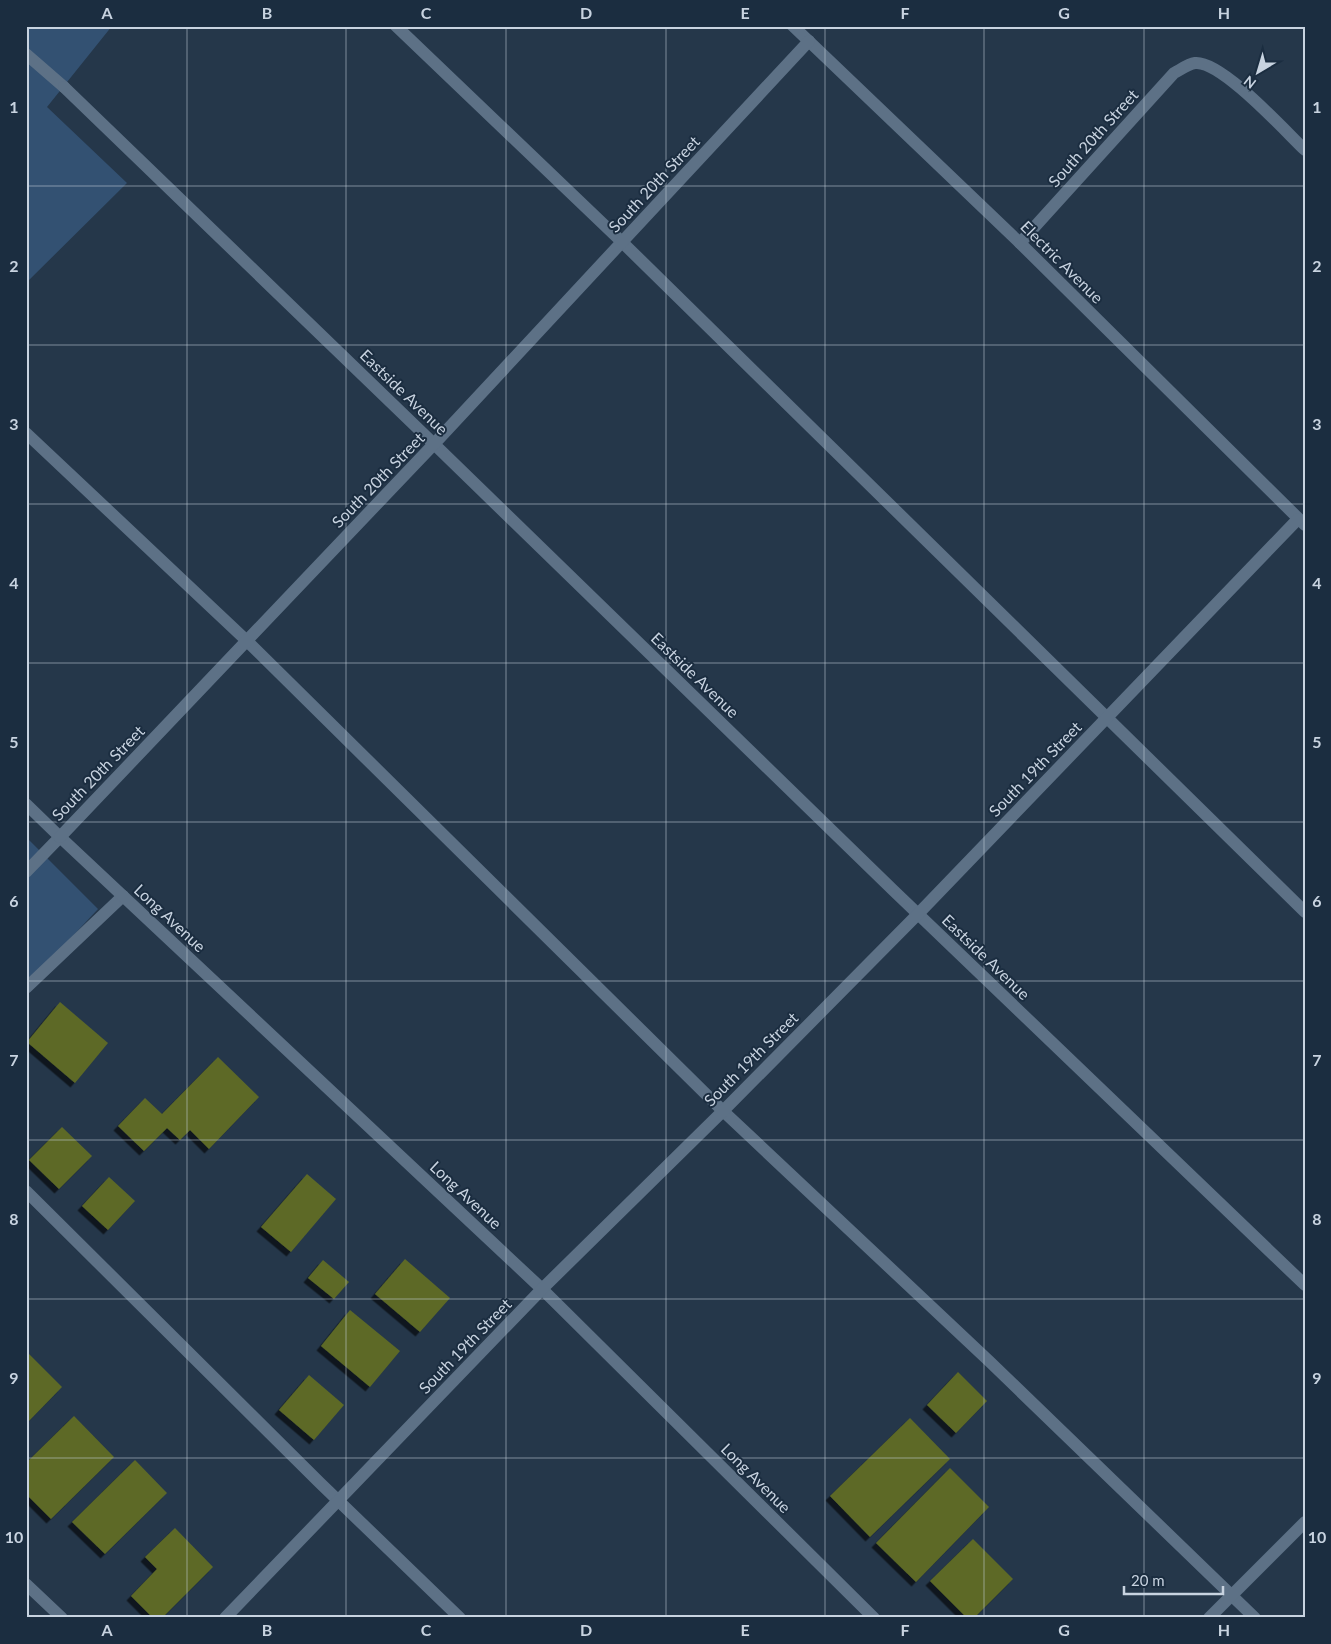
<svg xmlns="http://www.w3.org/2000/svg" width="1331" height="1644" viewBox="0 0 1331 1644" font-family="Lato,sans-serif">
  <defs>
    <filter id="shadow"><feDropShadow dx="-4.5" dy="4.5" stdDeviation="0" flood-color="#0009"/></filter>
  </defs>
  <rect width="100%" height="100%" fill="#25374a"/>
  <!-- green -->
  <g fill="#335172">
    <path d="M26,26H112L47,107L127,183L26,283Z"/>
    <path d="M26,837L98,909L26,986Z"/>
  </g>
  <!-- building -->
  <g fill="#5d6927" filter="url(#shadow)">
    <path d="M60,1002L108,1043L75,1083L27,1042Z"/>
    <path d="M218,1057L259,1097L209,1149L190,1130L180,1140L167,1128L144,1151L118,1126L145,1098L162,1114Z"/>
    <path d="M62,1127L92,1156L59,1189L29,1160Z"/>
    <path d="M307,1174L336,1199L291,1252L261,1227Z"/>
    <path d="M109,1177L135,1201L108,1230L82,1206Z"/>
    <path d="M405,1259L450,1298L420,1332L375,1294Z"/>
    <path d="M323,1260L349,1282L334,1299L308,1278Z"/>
    <path d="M350,1310L400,1351L370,1387L321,1346Z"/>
    <path d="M29,1354L62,1387L26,1424V1356Z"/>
    <path d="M958,1372L987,1401L956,1433L927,1405Z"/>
    <path d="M309,1375L344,1405L314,1440L279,1410Z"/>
    <path d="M74,1416L114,1457L51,1519L26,1494V1463Z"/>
    <path d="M910,1418L950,1459L870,1537L830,1496Z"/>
    <path d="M135,1460L167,1493L105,1554L72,1522Z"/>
    <path d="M950,1468L989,1507L916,1582L876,1543Z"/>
    <path d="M175,1528L213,1567L162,1618H153L131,1596L157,1569L145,1557Z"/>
    <path d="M973,1539L1013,1579L974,1618H967L930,1581Z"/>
  </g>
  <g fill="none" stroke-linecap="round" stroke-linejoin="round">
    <!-- lane -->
    <g stroke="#5d7186" stroke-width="12">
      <path d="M396,26L622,242L1305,912"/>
      <path d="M26,54L64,87"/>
      <path d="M1020,243L1174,73C1180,70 1188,64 1195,63C1221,60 1285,131 1305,150"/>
      <path d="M26,433L247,641L723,1111L989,1361L1255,1618"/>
      <path d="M26,872L60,837"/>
      <path d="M26,988L123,896"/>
      <path d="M26,1191L320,1483L460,1618"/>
    </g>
    <!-- street -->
    <g stroke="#5d7186" stroke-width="12">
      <path d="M793,26L1020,243L1305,525"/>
      <path d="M64,87L434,444L894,891L1305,1285"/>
      <path d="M26,804L60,837L542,1289L874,1618"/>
      <path d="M60,837L434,444L809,41"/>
      <path d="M225,1618L542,1289L723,1111L918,914L1298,519"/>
      <path d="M1209,1618L1305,1522"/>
    </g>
    <!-- secondary -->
    <path stroke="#5d7186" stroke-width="12" d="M26,1584L62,1618"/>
  </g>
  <!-- grid -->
  <path fill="none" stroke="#c8d3e0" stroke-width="1" stroke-opacity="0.55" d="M187,26V1618M346,26V1618M506,26V1618M666,26V1618M825,26V1618M984,26V1618M1144,26V1618M26,186H1305M26,345H1305M26,504H1305M26,663H1305M26,822H1305M26,981H1305M26,1140H1305M26,1299H1305M26,1458H1305"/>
  <g text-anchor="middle" stroke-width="4" stroke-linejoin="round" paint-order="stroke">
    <!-- street labels -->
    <g font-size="16" fill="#c8d3e0" stroke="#1b2d40">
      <text transform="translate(1093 138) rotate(-48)" y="6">South 20th Street</text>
      <text transform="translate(654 184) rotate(-47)" y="6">South 20th Street</text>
      <text transform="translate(1062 262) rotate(45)" y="6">Electric Avenue</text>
      <text transform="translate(404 392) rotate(44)" y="6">Eastside Avenue</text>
      <text transform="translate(378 480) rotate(-46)" y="6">South 20th Street</text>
      <text transform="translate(695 675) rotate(44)" y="6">Eastside Avenue</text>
      <text transform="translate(1035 769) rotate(-46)" y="6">South 19th Street</text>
      <text transform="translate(98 773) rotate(-46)" y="6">South 20th Street</text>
      <text transform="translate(170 918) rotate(43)" y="6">Long Avenue</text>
      <text transform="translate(986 957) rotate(44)" y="6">Eastside Avenue</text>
      <text transform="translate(751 1059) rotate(-45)" y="6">South 19th Street</text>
      <text transform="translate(466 1195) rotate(43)" y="6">Long Avenue</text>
      <text transform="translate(465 1346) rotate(-46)" y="6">South 19th Street</text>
      <text transform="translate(756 1478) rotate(45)" y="6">Long Avenue</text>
    </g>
  </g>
  <!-- border -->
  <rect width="1331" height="1644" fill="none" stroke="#1b2d40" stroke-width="55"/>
  <!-- north arrow -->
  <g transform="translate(1258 72) rotate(218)" stroke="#1b2d40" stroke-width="4" paint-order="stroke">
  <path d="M0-4L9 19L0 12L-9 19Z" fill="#c8d3e0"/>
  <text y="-8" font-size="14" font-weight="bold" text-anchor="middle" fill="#c8d3e0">N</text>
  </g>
  <!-- scale -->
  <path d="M1124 1586v8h99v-8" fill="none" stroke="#c8d3e0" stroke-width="2.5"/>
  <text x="1131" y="1586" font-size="15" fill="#c8d3e0" stroke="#1b2d40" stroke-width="4" paint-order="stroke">20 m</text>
  <rect x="28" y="28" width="1276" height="1588" fill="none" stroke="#c8d3e0" stroke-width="2"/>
  <g font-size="16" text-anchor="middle" font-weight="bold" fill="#c8d3e0">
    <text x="107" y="19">A</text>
    <text x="267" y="19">B</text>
    <text x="426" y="19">C</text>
    <text x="586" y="19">D</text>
    <text x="745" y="19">E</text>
    <text x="905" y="19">F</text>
    <text x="1064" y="19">G</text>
    <text x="1224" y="19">H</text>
    <text x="14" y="113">1</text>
    <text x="1317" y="113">1</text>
    <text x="14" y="272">2</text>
    <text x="1317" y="272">2</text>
    <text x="14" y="430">3</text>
    <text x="1317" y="430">3</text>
    <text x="14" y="589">4</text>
    <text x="1317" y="589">4</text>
    <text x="14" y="748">5</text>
    <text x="1317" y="748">5</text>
    <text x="14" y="907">6</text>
    <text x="1317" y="907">6</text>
    <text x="14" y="1066">7</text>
    <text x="1317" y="1066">7</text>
    <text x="14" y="1225">8</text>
    <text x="1317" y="1225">8</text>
    <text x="14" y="1384">9</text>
    <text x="1317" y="1384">9</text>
    <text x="14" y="1543">10</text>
    <text x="1317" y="1543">10</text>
    <text x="107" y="1636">A</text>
    <text x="267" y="1636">B</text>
    <text x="426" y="1636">C</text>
    <text x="586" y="1636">D</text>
    <text x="745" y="1636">E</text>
    <text x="905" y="1636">F</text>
    <text x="1064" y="1636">G</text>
    <text x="1224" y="1636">H</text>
  </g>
</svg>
